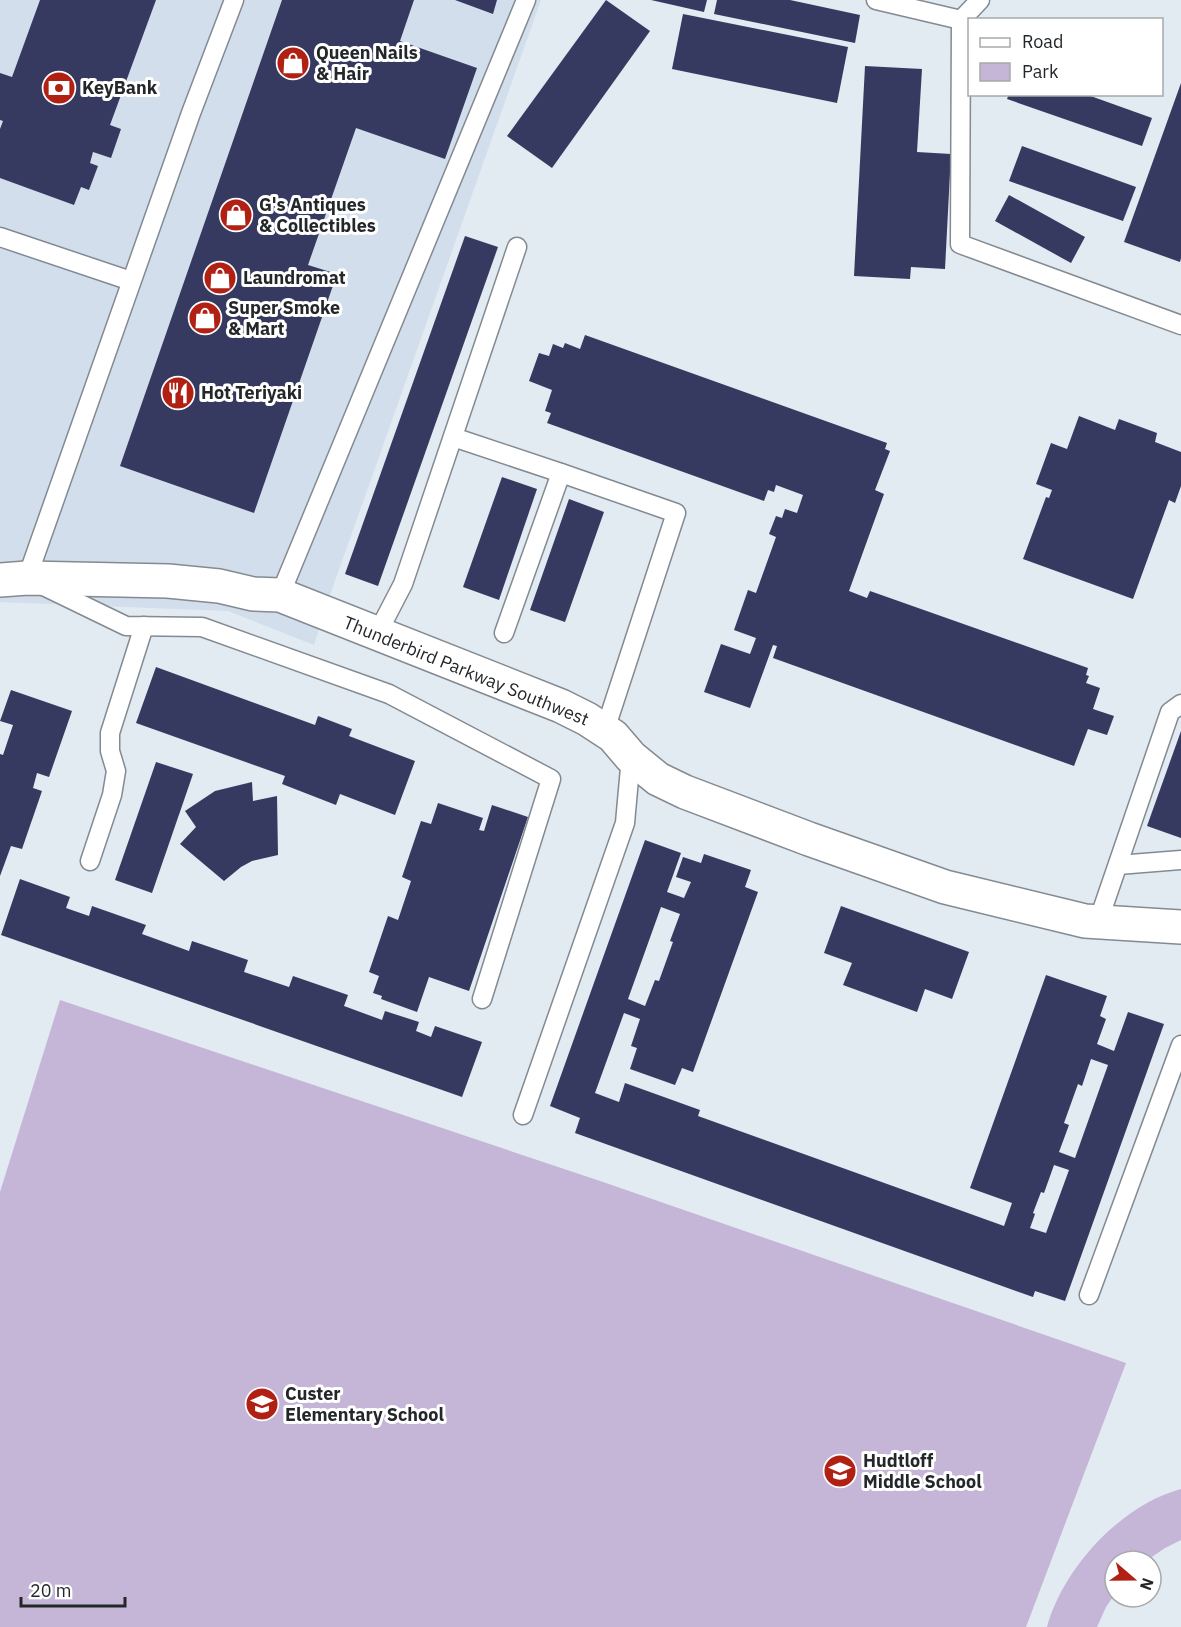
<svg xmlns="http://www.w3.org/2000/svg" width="1181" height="1627" viewBox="0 0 1181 1627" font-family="'IBM Plex Sans',sans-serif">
  <rect width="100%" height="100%" fill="#e2eaf2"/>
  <!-- built -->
  <path fill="#d2deec" d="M0,0H541L330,595L314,645L228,611L0,602Z"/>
  <!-- green -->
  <g fill="#c5b5d7">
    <path d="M60,1000L603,1182L1126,1363L1026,1627H0V1192Z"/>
    <path d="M1181,1489V1540L1165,1548L1146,1561H1115V1594L1106,1607L1097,1627H1047C1063,1568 1121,1505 1181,1489Z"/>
  </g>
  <!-- building -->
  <g fill="#363a60" fill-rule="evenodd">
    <path d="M40,0H156L110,125L121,129L111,158L93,152L90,163L98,166L89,190L81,187L74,205L0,178V129L3,121L0,120V73L12,77Z"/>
    <path d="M282,0H414L400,41L477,68L445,159L356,128L308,265L337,274L254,513L120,466Z"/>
    <path d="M455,0H497L493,14Z"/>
    <path d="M606,0L650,31L552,168L507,136Z"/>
    <path d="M651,0H707L704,12Z"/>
    <path d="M717,0H790L860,15L855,43L714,14Z"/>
    <path d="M683,14L848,47L837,103L672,69Z"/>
    <path d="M865,66L922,69L917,152L951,154L945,269L911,267L910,279L854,276Z"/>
    <path d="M1181,83V258L1180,262L1124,242Z"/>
    <path d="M1009,94H1085L1152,118L1142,146L1007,99Z"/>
    <path d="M1022,146L1136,187L1123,221L1009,181Z"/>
    <path d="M1009,195L1085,237L1071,263L995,221Z"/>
    <path d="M465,236L498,247L378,586L345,574Z"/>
    <path d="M585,335L887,443L885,449L890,451L875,490L884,494L849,591L867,598L870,591L1088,668L1086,675L1089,676L1086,683L1100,688L1093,709L1114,716L1107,735L1088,729L1074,766L773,658L777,646L773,645L750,708L704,692L721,644L750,654L756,638L734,630L748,590L756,593L776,537L769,534L776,516L782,518L785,509L797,513L803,495L776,485L774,492L768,490L764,501L547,423L551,413L545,411L552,390L529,381L539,353L549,356L553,344L563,348L565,343L580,349Z"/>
    <path d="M1079,416L1115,430L1119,419L1157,433L1155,442L1181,452V486L1175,503L1169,500L1133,599L1023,559L1046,497L1049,498L1052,490L1036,484L1051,443L1067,449Z"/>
    <path d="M502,477L537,489L499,600L463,587Z"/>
    <path d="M569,499L604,512L565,622L530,610Z"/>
    <path d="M156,667L315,725L318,716L352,729L349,736L415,761L395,815L340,794L336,805L282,784L285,776L136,723Z"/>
    <path d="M11,690L72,711L49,777L37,773L33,788L42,791L22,849L11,846L0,876V754L3,755L13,725L0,721Z"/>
    <path d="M1181,731V838L1147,826Z"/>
    <path d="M156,762L193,774L152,893L115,880Z"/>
    <path d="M252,782L253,801L277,796L278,855L252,861L241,867L224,881L180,844L196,827L185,811L215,791Z"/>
    <path d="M438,803L483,818L479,830L484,831L492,805L528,817L469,991L429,977L417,1012L381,999L382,996L373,993L379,976L369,972L388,916L398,920L411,881L402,877L421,821L431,824Z"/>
    <path d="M645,840L681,853L667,892L684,898L691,882L676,877L683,857L701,863L704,854L751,870L745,887L758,892L693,1072L682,1068L675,1085L630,1069L637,1048L631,1046L640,1019L624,1013L595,1093L619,1102L625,1083L700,1110L698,1116L1004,1226L1012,1203L970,1188L1046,975L1107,996L1100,1016L1106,1019L1097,1044L1114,1051L1128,1012L1164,1024L1065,1301L1035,1291L1033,1297L575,1133L580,1118L550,1106ZM661,907L680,914L670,941L673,942L659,981L655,980L645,1006L628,999ZM1091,1059L1108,1065L1075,1158L1059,1152L1069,1125L1064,1123L1078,1084L1082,1086ZM1054,1165L1069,1170L1046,1233L1030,1228L1035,1214L1033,1213L1041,1192L1044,1193Z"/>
    <path d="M20,879L70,897L66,908L89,916L92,906L146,925L142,934L189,951L192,941L248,960L244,972L289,987L293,976L348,995L344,1006L382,1020L385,1011L419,1022L416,1031L431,1037L435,1026L482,1042L462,1097L1,935Z"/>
    <path d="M841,906L969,952L952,999L925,989L917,1012L843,985L852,963L824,953Z"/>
  </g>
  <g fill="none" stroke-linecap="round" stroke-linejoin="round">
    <defs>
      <g id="service">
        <path d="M234,0L191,113L27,578L126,626L202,627L389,694L551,779L482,999"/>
        <path d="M876,0L961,20"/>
        <path d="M980,0L961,20L960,244L1181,325"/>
        <path d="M0,237L131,281"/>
        <path d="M453,437L561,473L504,633"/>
        <path d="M561,473L676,513L605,730"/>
        <path d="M280,595L526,0"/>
        <path d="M377,634L403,584L517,247"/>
        <path d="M90,861L112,795L116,771L110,751V733L144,626"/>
        <path d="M1118,865L1181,860"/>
        <path d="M1098,922L1170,712L1181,704"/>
        <path d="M523,1115L625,823L631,757"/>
        <path d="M1089,1295L1181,1045"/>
      </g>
      <path id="minor" d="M0,580L27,578L168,581L219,586L253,594L280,595L561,706L587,719L613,736L631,757L658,779L685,792L809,839L945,887L1085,921L1181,927"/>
    </defs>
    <!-- service casing -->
    <use href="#service" stroke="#838a91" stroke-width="21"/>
    <!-- minor casing -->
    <use href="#minor" stroke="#838a91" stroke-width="36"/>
    <!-- service -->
    <use href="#service" stroke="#fff" stroke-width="18"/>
    <!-- minor -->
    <use href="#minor" stroke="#fff" stroke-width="33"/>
  </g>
  <!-- icons -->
  <defs>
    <symbol id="shop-disc" viewBox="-11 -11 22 22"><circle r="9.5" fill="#b02114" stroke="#fff"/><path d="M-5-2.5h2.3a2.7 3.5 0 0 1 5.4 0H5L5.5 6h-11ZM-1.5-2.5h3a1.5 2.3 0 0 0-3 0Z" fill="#fff"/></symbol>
    <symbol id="bank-disc" viewBox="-11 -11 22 22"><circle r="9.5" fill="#b02114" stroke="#fff"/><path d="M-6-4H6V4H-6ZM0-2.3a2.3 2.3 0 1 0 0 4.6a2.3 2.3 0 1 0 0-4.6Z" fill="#fff"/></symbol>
    <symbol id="restaurant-disc" viewBox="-11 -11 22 22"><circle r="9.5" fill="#b02114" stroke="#fff"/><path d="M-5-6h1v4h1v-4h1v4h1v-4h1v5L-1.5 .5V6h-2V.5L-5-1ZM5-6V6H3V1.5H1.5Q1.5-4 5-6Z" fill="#fff"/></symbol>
    <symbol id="school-disc" viewBox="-11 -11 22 22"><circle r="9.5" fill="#b02114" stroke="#fff"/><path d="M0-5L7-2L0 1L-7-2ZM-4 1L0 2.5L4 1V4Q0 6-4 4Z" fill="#fff"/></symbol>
  </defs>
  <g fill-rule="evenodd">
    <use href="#shop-disc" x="274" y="44" width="38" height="38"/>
    <use href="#bank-disc" x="40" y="69" width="38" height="38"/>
    <use href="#shop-disc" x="217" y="196" width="38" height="38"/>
    <use href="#shop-disc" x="201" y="259" width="38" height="38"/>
    <use href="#shop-disc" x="186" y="299" width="38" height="38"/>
    <use href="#restaurant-disc" x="159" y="374" width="38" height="38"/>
    <use href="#school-disc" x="243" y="1385" width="38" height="38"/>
    <use href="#school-disc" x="821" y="1452" width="38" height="38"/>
  </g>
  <g text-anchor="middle" stroke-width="6" stroke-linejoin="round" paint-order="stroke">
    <!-- poi labels -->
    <g font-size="18" font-weight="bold" fill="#24272a" stroke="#fff" text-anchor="start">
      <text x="316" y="59">Queen Nails<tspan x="316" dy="21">&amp; Hair</tspan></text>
      <text x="82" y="94">KeyBank</text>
      <text x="259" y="211">G's Antiques<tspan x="259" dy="21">&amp; Collectibles</tspan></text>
      <text x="243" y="284">Laundromat</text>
      <text x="228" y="314">Super Smoke<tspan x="228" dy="21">&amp; Mart</tspan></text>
      <text x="201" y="399">Hot Teriyaki</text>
      <text x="285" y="1400">Custer<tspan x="285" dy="21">Elementary School</tspan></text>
      <text x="863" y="1467">Hudtloff<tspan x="863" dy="21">Middle School</tspan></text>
    </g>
    <!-- street labels -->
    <g font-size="18" fill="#24272a" stroke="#fff">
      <text transform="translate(466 671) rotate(22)" y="6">Thunderbird Parkway Southwest</text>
    </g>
  </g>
  <!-- legend -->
  <rect x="968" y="18" width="195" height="78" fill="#ffffff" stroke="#a7a9aa" stroke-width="1.5"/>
  <rect x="980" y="38" width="30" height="9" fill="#ffffff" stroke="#a7a9aa" stroke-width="1.5"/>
  <text x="1022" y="48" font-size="18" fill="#24272a">Road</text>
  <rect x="980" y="63" width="30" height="18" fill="#c5b5d7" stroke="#a7a9aa" stroke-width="1.5"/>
  <text x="1022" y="78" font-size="18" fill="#24272a">Park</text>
  <!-- north arrow -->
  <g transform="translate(1133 1579) rotate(110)"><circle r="28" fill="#ffffff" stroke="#a7a9aa" stroke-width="1.5"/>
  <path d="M0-4.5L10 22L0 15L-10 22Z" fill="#b02114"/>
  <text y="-9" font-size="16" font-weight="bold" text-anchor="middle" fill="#24272a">N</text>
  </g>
  <!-- scale -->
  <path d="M21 1597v9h104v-9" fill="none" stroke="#24272a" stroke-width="3"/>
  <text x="30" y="1597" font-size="18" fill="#24272a" stroke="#ffffff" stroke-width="4.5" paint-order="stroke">20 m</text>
</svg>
